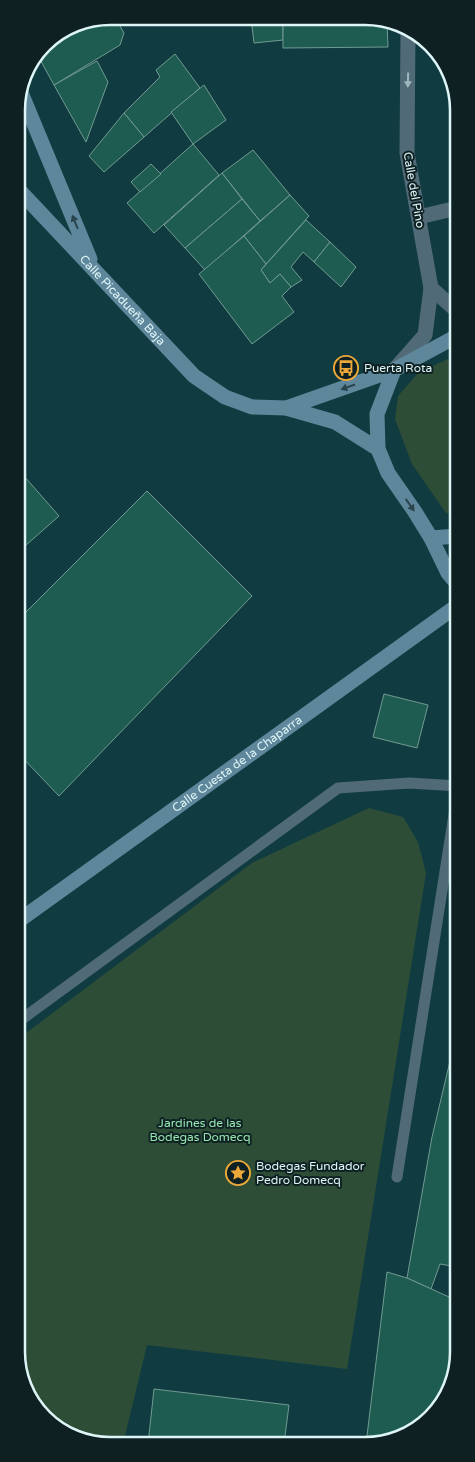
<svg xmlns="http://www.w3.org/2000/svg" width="475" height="1462" viewBox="0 0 475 1462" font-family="'Varela Round',sans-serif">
  <rect width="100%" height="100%" fill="#103c41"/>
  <!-- green -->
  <g fill="#2d4d37">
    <path d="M457,355L458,515L446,513L412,464L395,419L398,396L419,372Z"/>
    <path d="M369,808L403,817L418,842L426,873L347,1369L147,1345L123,1444H91L44,1418L18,1370V1039L252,863Z"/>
  </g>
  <!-- building -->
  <g fill="#1e5b50" stroke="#719b92">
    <path d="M110,16H114L124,33L120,45L54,85L37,54L47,41Z"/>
    <path d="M260,17H288V24L283,23V40L254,43L251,18Z"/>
    <path d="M387,22L388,47L283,48V23Z"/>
    <path d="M175,54L200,88L144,137L124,113L160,77L156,70Z"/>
    <path d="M97,61L108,82L86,142L54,85Z"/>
    <path d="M204,85L226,120L193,144L171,112Z"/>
    <path d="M124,113L144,137L104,172L89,156Z"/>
    <path d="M193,144L219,175L154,233L127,203Z"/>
    <path d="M253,150L290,195L260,221L222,173Z"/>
    <path d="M151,164L161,174L140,192L131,182Z"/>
    <path d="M222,173L242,199L185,248L164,225Z"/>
    <path d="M290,195L309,216L266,264L244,236Z"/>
    <path d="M242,199L260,221L205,270L185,248Z"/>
    <path d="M306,220L330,242L314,262L303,252L291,267L302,280L291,287L280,274L270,283L261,270Z"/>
    <path d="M244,236L266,264L261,270L270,283L280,274L291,287L282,296L294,312L252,344L199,274Z"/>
    <path d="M330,242L356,267L341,287L314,262Z"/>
    <path d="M17,468L59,516L17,553Z"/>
    <path d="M147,491L252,596L59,796L17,752V621Z"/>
    <path d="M384,694L428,705L417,748L373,737Z"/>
    <path d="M458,1023V1041L455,1040Z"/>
    <path d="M455,1040L458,1041V1267L440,1264L431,1289L407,1278L432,1137Z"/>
    <path d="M387,1272L407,1278L458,1301L459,1358L436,1414L383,1444H366Z"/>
    <path d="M154,1389L289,1405L284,1444H148Z"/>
  </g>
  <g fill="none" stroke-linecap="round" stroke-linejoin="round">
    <!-- lane -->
    <g stroke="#516a77" stroke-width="11">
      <path d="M18,1022L338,788L409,783L458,786"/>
      <path d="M397,1177L458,789"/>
    </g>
    <!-- street -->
    <g stroke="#516a77" stroke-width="15">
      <path d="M419,217L457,208"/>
      <path d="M431,288L457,311"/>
      <path d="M395,369L425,335L431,288L407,153L408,31"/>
    </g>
    <!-- secondary -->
    <g stroke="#5f879c" stroke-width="15">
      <path d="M20,90L90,259"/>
      <path id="s1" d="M17,188L194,376L225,397L252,407L286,408L335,422L378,449"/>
      <path d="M394,370L377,414L378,449L388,473L415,512L431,538L448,573L458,585"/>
      <path d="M286,408L394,370L457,336"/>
      <path d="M431,538L458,536"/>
      <path id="s2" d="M17,922L458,605"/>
    </g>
  </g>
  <!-- one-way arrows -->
  <defs><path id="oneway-solid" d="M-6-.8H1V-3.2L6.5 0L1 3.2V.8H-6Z" transform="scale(1.25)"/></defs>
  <use fill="#9fb6bd" href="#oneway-solid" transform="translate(408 80) rotate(91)"/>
  <g fill="#2a444d">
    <use href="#oneway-solid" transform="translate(75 222) rotate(-112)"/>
    <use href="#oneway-solid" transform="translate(348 387) rotate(161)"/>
    <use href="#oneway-solid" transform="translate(410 505) rotate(55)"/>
  </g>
  <!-- icons -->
  <defs>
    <symbol id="bus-ring" viewBox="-11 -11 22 22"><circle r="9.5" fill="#0e2022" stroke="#eca93a" stroke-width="1.5"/><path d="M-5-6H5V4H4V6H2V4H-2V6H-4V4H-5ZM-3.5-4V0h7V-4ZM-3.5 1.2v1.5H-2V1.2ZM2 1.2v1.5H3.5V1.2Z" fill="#eca93a"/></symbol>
    <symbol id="sight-ring" viewBox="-11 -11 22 22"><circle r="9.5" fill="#0e2022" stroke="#eca93a" stroke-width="1.5"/><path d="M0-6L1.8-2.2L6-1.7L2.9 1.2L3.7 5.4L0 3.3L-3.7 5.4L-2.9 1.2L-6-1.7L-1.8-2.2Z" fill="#eca93a"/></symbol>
  </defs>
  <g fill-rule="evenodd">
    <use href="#bus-ring" x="332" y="354" width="28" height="28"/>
    <use href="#sight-ring" x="224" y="1159" width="28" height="28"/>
  </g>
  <g text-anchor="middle" stroke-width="4" stroke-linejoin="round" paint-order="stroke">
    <!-- street labels -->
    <g font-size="12" fill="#def5f7" stroke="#0e2022">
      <text transform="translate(414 190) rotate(80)" y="4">Calle del Pino</text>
      <text dy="4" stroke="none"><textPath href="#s1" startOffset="154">Calle Picadueña Baja</textPath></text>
      <text dy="4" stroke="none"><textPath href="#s2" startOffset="271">Calle Cuesta de la Chaparra</textPath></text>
    </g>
    <!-- poi labels -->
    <g font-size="12" fill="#def5f7" stroke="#0e2022" text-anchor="start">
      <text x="364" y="372">Puerta Rota</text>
      <text x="256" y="1170">Bodegas Fundador<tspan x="256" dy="14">Pedro Domecq</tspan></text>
    </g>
    <!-- park labels -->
    <g font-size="12" fill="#96e6af" stroke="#0e2022">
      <text x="200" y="1127">Jardines de las<tspan x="200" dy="14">Bodegas Domecq</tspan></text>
    </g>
  </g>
  <!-- crop -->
  <path d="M0 0H475V1462H0ZM110 25H365A85 85 0 0 1 450 110V1352A85 85 0 0 1 365 1437H110A85 85 0 0 1 25 1352V110A85 85 0 0 1 110 25Z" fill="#0e2022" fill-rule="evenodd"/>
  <path fill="none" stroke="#def5f7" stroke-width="2.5" d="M110 25H365A85 85 0 0 1 450 110V1352A85 85 0 0 1 365 1437H110A85 85 0 0 1 25 1352V110A85 85 0 0 1 110 25Z"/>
</svg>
